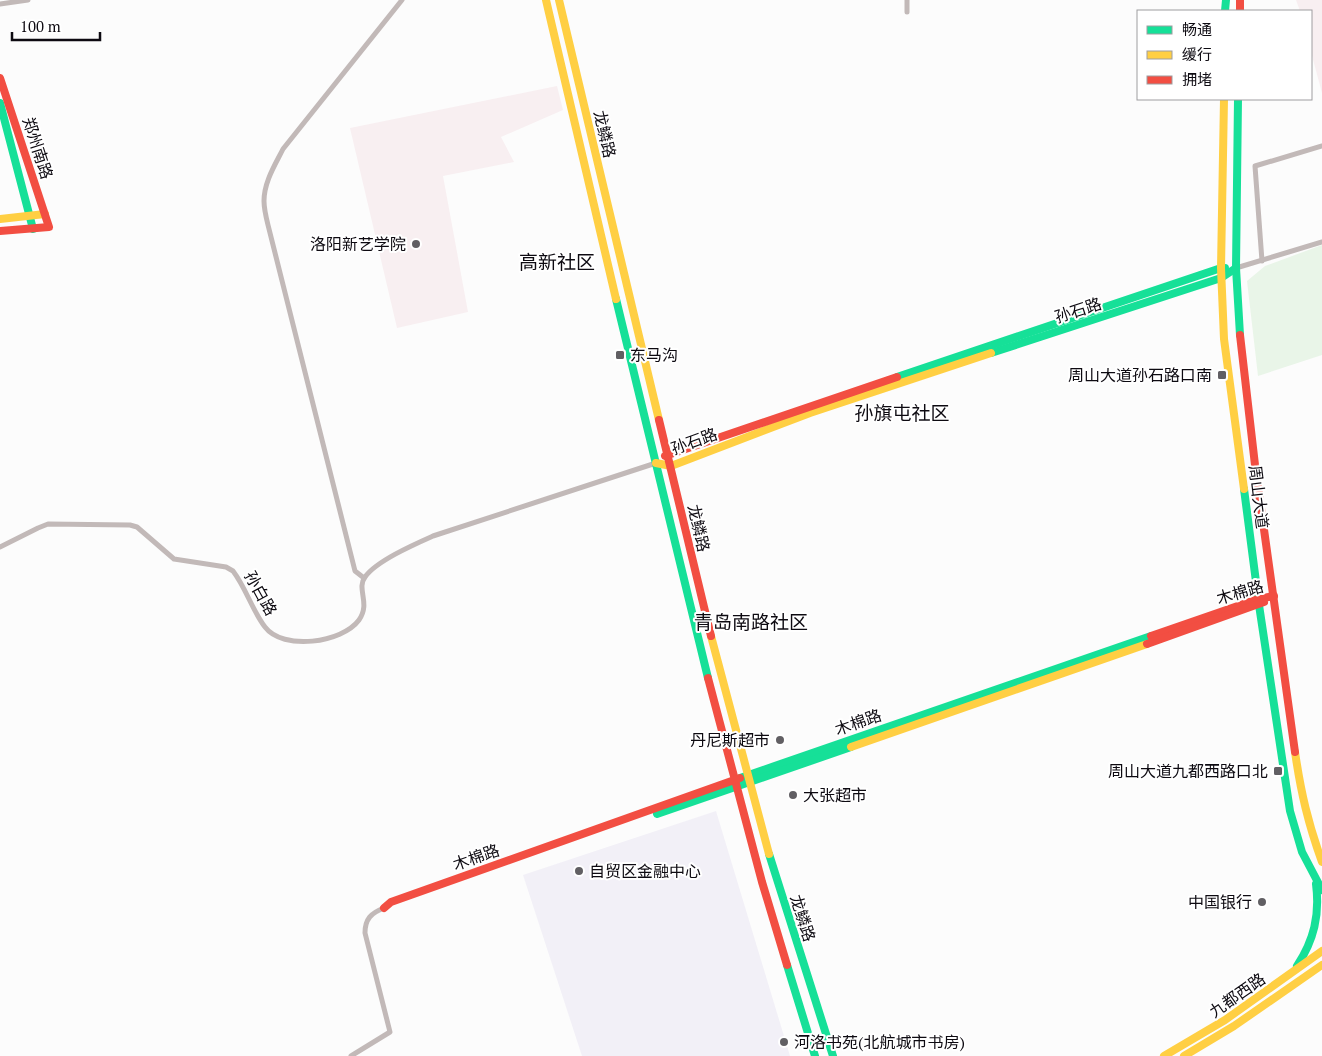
<svg xmlns="http://www.w3.org/2000/svg" width="1322" height="1056" viewBox="0 0 1322 1056" font-family="'PT Serif','Noto Sans SC',serif">
  <rect width="100%" height="100%" fill="#fcfcfc"/>
  <!-- commercial -->
  <path fill="#f2f0f7" d="M716,811L790,1056H582L523,875Z"/>
  <!-- education -->
  <g fill="#f8eff1">
    <path d="M1296,0H1322V93L1311,52V11H1300Z"/>
    <path d="M557,86L563,110L501,137L514,162L443,176L468,312L397,328L350,128Z"/>
  </g>
  <!-- green -->
  <path fill="#e9f5e8" d="M1322,245V355L1258,376L1247,281L1265,266Z"/>
  <g fill="none" stroke-linecap="round" stroke-linejoin="round">
    <!-- street -->
    <g stroke="#c2b9b8" stroke-width="5">
      <path d="M907,0V12"/>
      <path d="M0,4L28,0"/>
      <path d="M1262,261L1255,166L1322,146"/>
      <path d="M1236,268L1322,242"/>
      <path d="M0,547L38,528L48,524L130,525L137,527L174,559L226,567L233,571C246,588 252,610 265,627C283,651 342,643 359,620C371,603 356,589 365,577C376,561 415,544 433,536L656,463"/>
      <path d="M364,578L355,571L268,225C266,217 264,209 264,201C264,182 275,165 283,149L402,0"/>
      <path d="M351,1056L390,1032L365,933C365,919 371,913 384,908"/>
    </g>
    <!-- fast -->
    <g stroke="#16e098" stroke-width="8">
      <path d="M1225,11L1226,0"/>
      <path d="M1238,99L1236,268L1240,335"/>
      <path d="M0,103L33,229"/>
      <path d="M616,299L708,678"/>
      <path d="M991,353L1221,278L1236,268"/>
      <path d="M897,377L1221,268H1225"/>
      <path d="M1244,489L1259,605L1290,811L1302,852L1322,890"/>
      <path d="M740,778L1151,636"/>
      <path d="M657,814L851,747"/>
      <path d="M769,854L833,1056"/>
      <path d="M787,965L815,1056"/>
      <path d="M1297,966C1314,940 1320,915 1316,884"/>
    </g>
    <!-- slow -->
    <g stroke="#ffcf43" stroke-width="8">
      <path d="M546,0L616,299"/>
      <path d="M559,0L659,420"/>
      <path d="M1224,99L1221,268L1224,339L1244,489"/>
      <path d="M0,219L45,214"/>
      <path d="M656,463L671,466L810,413L991,353"/>
      <path d="M711,636L769,854"/>
      <path d="M851,747L1147,644"/>
      <path d="M1295,752C1301,793 1308,823 1322,862"/>
      <path d="M1164,1056L1225,1020L1322,951"/>
      <path d="M1184,1056L1234,1026L1322,965"/>
    </g>
    <!-- jam -->
    <g stroke="#f24e42" stroke-width="8">
      <path d="M1240,0V11"/>
      <path d="M0,78L49,227L0,231"/>
      <path d="M1240,335L1255,465L1295,752"/>
      <path d="M659,420L711,636"/>
      <path d="M665,456L897,377"/>
      <path d="M1151,636L1258,599L1274,596"/>
      <path d="M1147,644L1264,602"/>
      <path d="M708,678L762,882L787,965"/>
      <path d="M384,908L391,902L740,778"/>
    </g>
  </g>
  <!-- markers -->
  <g fill="#615f63" stroke="#fff" stroke-width="2">
    <circle cx="416" cy="244" r="5"/>
    <rect x="615" y="350" width="10" height="10" rx="2.5"/>
    <rect x="1217" y="370" width="10" height="10" rx="2.5"/>
    <circle cx="780" cy="740" r="5"/>
    <rect x="1273" y="766" width="10" height="10" rx="2.5"/>
    <circle cx="793" cy="795" r="5"/>
    <circle cx="579" cy="871" r="5"/>
    <circle cx="1262" cy="902" r="5"/>
    <circle cx="784" cy="1042" r="5"/>
  </g>
  <g text-anchor="middle" stroke-width="4" stroke-linejoin="round" paint-order="stroke">
    <!-- street labels -->
    <g font-size="16" fill="#0d0a11" stroke="#fff">
      <text transform="translate(605 134) rotate(77)" y="6">龙鳞路</text>
      <text transform="translate(38 148) rotate(72)" y="6">郑州南路</text>
      <text transform="translate(1078 310) rotate(-18)" y="6">孙石路</text>
      <text transform="translate(694 441) rotate(-20)" y="6">孙石路</text>
      <text transform="translate(1259 497) rotate(83)" y="6">周山大道</text>
      <text transform="translate(699 528) rotate(77)" y="6">龙鳞路</text>
      <text transform="translate(1240 592) rotate(-16)" y="6">木棉路</text>
      <text transform="translate(261 593) rotate(61)" y="6">孙白路</text>
      <text transform="translate(858 722) rotate(-19)" y="6">木棉路</text>
      <text transform="translate(476 857) rotate(-19)" y="6">木棉路</text>
      <text transform="translate(803 918) rotate(72)" y="6">龙鳞路</text>
      <text transform="translate(1237 995) rotate(-35)" y="6">九都西路</text>
    </g>
    <!-- poi labels -->
    <g font-size="16" fill="#0d0a11" stroke="#fff" text-anchor="end">
      <text x="406" y="250">洛阳新艺学院</text>
      <text x="630" y="361" text-anchor="start">东马沟</text>
      <text x="1212" y="381">周山大道孙石路口南</text>
      <text x="770" y="746">丹尼斯超市</text>
      <text x="1268" y="777">周山大道九都西路口北</text>
      <text x="803" y="801" text-anchor="start">大张超市</text>
      <text x="589" y="877" text-anchor="start">自贸区金融中心</text>
      <text x="1252" y="908">中国银行</text>
      <text x="794" y="1048" text-anchor="start">河洛书苑(北航城市书房)</text>
    </g>
    <!-- quarter labels -->
    <g font-size="19" fill="#0d0a11" stroke="#fff">
      <text x="557" y="269">高新社区</text>
      <text x="902" y="420">孙旗屯社区</text>
      <text x="751" y="629">青岛南路社区</text>
    </g>
  </g>
  <!-- legend -->
  <rect x="1137" y="10" width="175" height="90" fill="#ffffff" stroke="#9e9da0"/>
  <rect x="1147" y="26" width="25" height="8" fill="#16e098" stroke="#9e9da0"/>
  <text x="1182" y="35" font-size="15" fill="#0d0a11">畅通</text>
  <rect x="1147" y="51" width="25" height="8" fill="#ffcf43" stroke="#9e9da0"/>
  <text x="1182" y="60" font-size="15" fill="#0d0a11">缓行</text>
  <rect x="1147" y="76" width="25" height="8" fill="#f24e42" stroke="#9e9da0"/>
  <text x="1182" y="85" font-size="15" fill="#0d0a11">拥堵</text>
  <!-- scale -->
  <path d="M12 32v8h88v-8" fill="none" stroke="#0d0a11" stroke-width="2.5"/>
  <text x="20" y="32" font-size="15" fill="#0d0a11" stroke="#ffffff" stroke-width="4" paint-order="stroke">100 m</text>
</svg>
